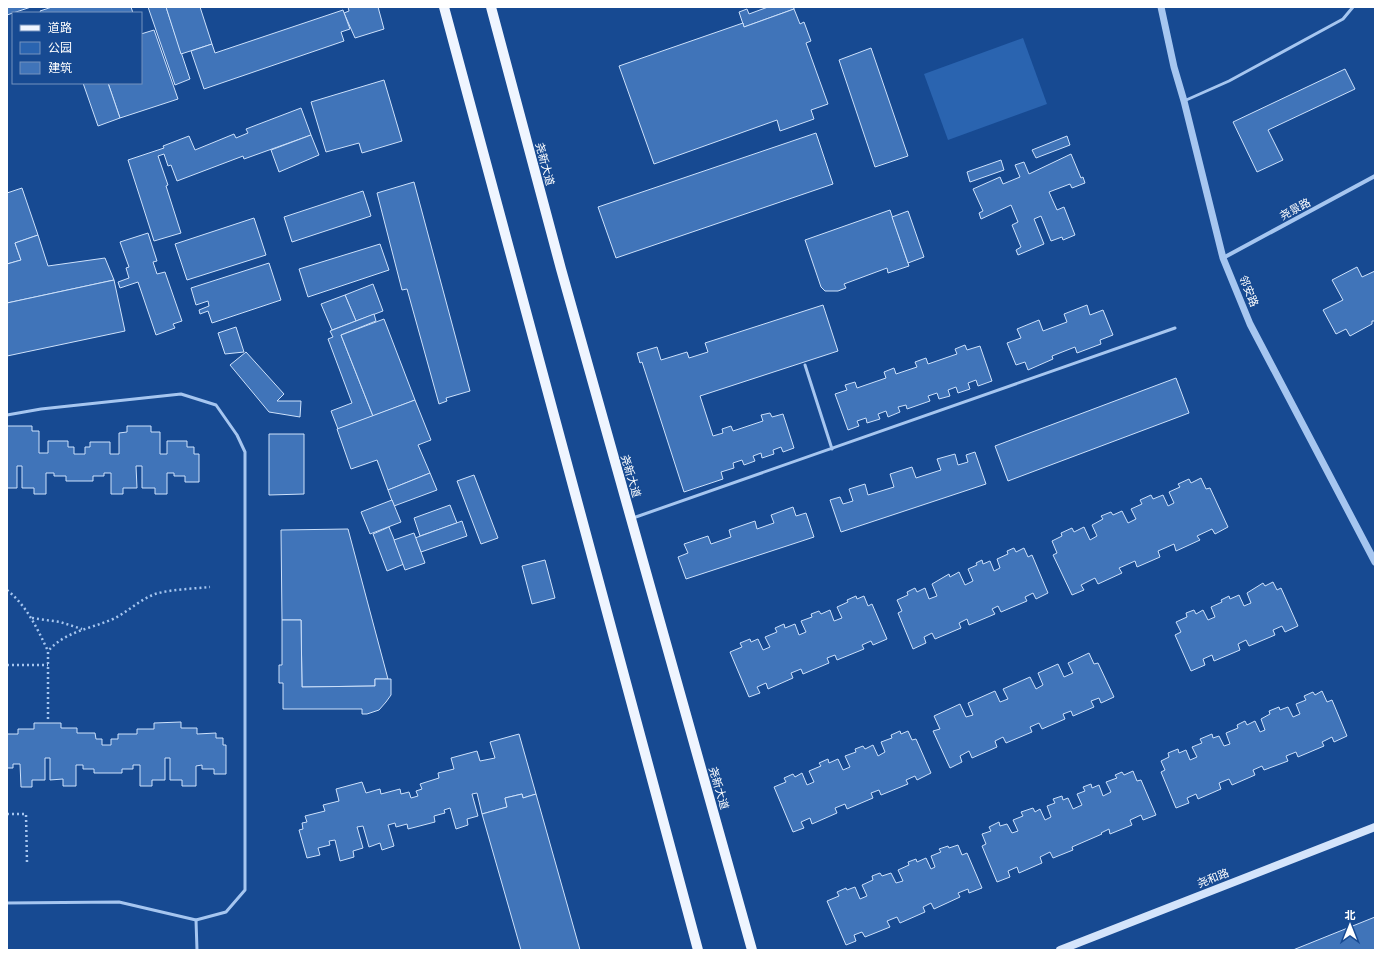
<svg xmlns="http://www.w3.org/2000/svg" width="1382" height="957" viewBox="0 0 1382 957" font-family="Manrope,'Noto Sans SC',sans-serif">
  <rect width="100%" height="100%" fill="#174a92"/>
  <!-- green -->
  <path fill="#2a64b0" d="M1023,38L1047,104L948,140L924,74Z"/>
  <!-- building -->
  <g fill="#4074b9" stroke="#cde1fb">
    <path d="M7,7H31L7,15Z"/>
    <path d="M52,7H131L133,13H41L40,11Z"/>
    <path d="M148,7H166L190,79L175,85Z"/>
    <path d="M166,7H200L212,44L181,54Z"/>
    <path d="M348,7H378L384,29L355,38L344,13L349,11Z"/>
    <path d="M768,7H794V9L744,27L739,12L747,9L749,14Z"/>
    <path d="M794,9L800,24L804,22L811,41L806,43L828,104L811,110L814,119L780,131L777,120L654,164L619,66L743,23L744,27Z"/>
    <path d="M343,10L350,29L341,32L344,41L204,89L191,51L212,44L215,53Z"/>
    <path d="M154,30L178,99L120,118L108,83H141V34Z"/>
    <path d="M871,48L908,156L875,167L839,60Z"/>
    <path d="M1345,69L1355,89L1268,130L1283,160L1257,172L1233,122Z"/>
    <path d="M384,80L402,141L362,153L359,143L326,152L311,102Z"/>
    <path d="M83,83H108L120,118L98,126Z"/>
    <path d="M301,108L311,135L244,159L243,156L177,181L171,165L168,166L164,154L158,156L168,185L166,186L181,233L154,241L128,160L164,148L163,146L189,136L195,150L234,134L236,138L248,133L246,129Z"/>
    <path d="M816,133L833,184L616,258L598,207Z"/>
    <path d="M311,135L319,155L279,172L271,150Z"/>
    <path d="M1067,136L1070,145L1036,158L1032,150Z"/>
    <path d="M1071,154L1081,178L1083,177L1085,183L1072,188L1070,184L1049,192L1057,210L1064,207L1075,235L1063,240L1062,237L1051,241L1041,216L1034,219L1044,244L1018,255L1016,250L1021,247L1012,225L1018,222L1011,205L981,219L979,213L983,211L973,189L1000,177L1003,184L1020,177L1015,165L1024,162L1029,174Z"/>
    <path d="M1001,160L1004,170L970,182L967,172Z"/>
    <path d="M414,182L470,391L446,398L447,401L439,404L407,289L402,290L377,193Z"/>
    <path d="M22,188L38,235L15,243L21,260L7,264V193Z"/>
    <path d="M363,191L371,216L292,242L284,217Z"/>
    <path d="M890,210L909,266L888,273L887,268L844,284L846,288L838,291H825L821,287L805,240Z"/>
    <path d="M908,211L924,257L908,263L892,217Z"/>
    <path d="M254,218L266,255L187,280L175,244Z"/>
    <path d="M148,233L157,261L153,262L157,274L165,272L182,321L173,324L175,328L156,335L138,282L120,288L118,282L129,278L126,268L129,267L120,242Z"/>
    <path d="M38,235L48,266L105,258L114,280L7,303V264L21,260L15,243Z"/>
    <path d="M380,244L389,270L308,297L299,269Z"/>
    <path d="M269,263L281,300L212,323L208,311L200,314L199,310L209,306L208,301L196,305L191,288Z"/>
    <path d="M1357,267L1362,277L1375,271V321H1372V324L1350,336L1346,329L1336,334L1323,310L1343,300L1332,280Z"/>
    <path d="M114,280L125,331L7,356V303Z"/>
    <path d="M373,284L383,311L356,321L345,295Z"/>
    <path d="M345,295L356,321L332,330L321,304Z"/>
    <path d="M823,305L838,351L700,396L713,436L723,433L722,429L731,426L733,431L763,421L761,415L770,413L772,417L783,414L794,448L783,452L781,447L773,450L774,454L762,458L761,453L753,456L755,461L744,465L742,460L733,463L734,468L721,472L723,479L684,492L642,362L640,363L637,353L657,347L661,360L687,352L689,358L708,352L705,343Z"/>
    <path d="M1087,305L1090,315L1103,310L1113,335L1100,340L1101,344L1077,353L1075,347L1052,356L1053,359L1028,370L1025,362L1016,365L1007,343L1021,338L1017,329L1039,320L1043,331L1067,322L1064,314Z"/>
    <path d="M374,314L376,321L341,335L373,416L338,429L331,411L352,403L328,339L333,337L330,331Z"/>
    <path d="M384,319L415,400L373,416L341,335Z"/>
    <path d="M236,327L244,352L225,354L218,333Z"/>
    <path d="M965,345L967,350L980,346L992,381L978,386L976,380L968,383L970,389L958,393L956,387L948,390L950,396L939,399L937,393L928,396L930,401L907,409L906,405L898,407L900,412L888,417L886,411L878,414L880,419L867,423L866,418L857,421L859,426L848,430L835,394L847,390L845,385L855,382L857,388L886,378L884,372L894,368L896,374L917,367L915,362L926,358L928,364L957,354L955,349Z"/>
    <path d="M246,352L284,394L277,401H301L300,417L269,412L230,365Z"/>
    <path d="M1176,378L1189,413L1008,481L995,446Z"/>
    <path d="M415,400L431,440L418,445L430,473L388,490L377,460L351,469L337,429Z"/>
    <path d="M7,426H32V431H39V453H48V441H68V447H74V454H85V447H90V442H110V454H119V433L127,432V426H151V432H160V454H167V441H187V447H194V454H199V482H185V476H174V473H167V494H155V488H142V466H136L137,488H123V494H111V473H104V476H93V481H66V476H54V473H46V494H34V488H22V466H17V488H7Z"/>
    <path d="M269,434H304V494L269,495Z"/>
    <path d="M975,452L986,484L841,532L830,500L840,497L843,504L853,501L849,489L865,484L868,495L894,487L890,474L912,467L916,478L941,470L937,459L955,454L958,465L968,462L966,455Z"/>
    <path d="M430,473L437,490L394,506L388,490Z"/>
    <path d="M474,475L498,538L481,544L457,481Z"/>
    <path d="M1201,478L1206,489L1210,488L1228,527L1215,534L1212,529L1197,536L1200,540L1176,551L1174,544L1158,551L1160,557L1137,567L1135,561L1119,568L1122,573L1098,584L1095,578L1081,585L1084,590L1072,595L1053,555L1057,553L1052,541L1062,536L1061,533L1072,528L1074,532L1084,527L1090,540L1097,536L1092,525L1103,519L1101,516L1111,512L1113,515L1122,511L1128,523L1136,519L1131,509L1142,504L1140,500L1151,495L1153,499L1163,495L1168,506L1174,503L1169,492L1180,487L1178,484L1189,479L1191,483Z"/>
    <path d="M392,500L401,522L370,534L361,512Z"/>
    <path d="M450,505L457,523L420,536L414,518Z"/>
    <path d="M793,507L796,516L806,513L814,537L686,579L678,557L688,553L684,544L708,536L711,544L731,537L729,530L755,521L757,529L774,523L771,515Z"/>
    <path d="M462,521L467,536L421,552L415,538Z"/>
    <path d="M389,527L404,564L387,571L373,534Z"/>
    <path d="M348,529L388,679H375V686L302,687L301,620H282L281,530Z"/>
    <path d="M414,533L425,563L405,570L394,540Z"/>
    <path d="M1014,548L1016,552L1024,548L1028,557L1032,555L1048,593L1036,599L1033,593L1025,597L1027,601L1001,612L998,606L992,609L995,614L969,625L967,619L959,623L961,628L935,639L932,633L924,637L926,643L913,649L898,613L902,611L897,600L908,595L907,592L915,588L917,592L925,588L929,599L937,596L932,584L949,574L950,577L959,572L965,585L973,581L968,569L977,565L976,563L982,560L983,564L990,561L994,571L1000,568L997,559L1008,554L1007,551Z"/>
    <path d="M545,560L555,598L532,604L522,566Z"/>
    <path d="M1273,582L1277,590L1281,588L1298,626L1285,632L1282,626L1273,630L1275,635L1249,646L1246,640L1238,644L1240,650L1214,661L1212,655L1203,659L1205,665L1191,671L1175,635L1181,632L1176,622L1187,617L1186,613L1194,610L1196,614L1203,610L1208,620L1215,617L1211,607L1222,602L1221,600L1229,596L1230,599L1239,595L1244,606L1251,603L1247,593L1263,583L1265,586Z"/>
    <path d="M856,596L857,599L864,596L868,606L872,604L887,639L873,645L871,641L862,645L864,649L837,660L835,655L827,658L829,663L803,674L801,669L791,673L793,678L768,689L766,683L757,687L760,693L749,697L730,652L742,647L740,643L750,639L751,642L758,639L763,650L770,647L765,637L777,632L775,628L784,624L785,628L795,624L799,635L806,632L801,621L812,617L811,614L819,611L821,614L830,610L834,621L842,618L837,607L848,602L847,600Z"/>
    <path d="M282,620H301L302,687L375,686V679H391V695L386,702L379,710L367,714H362V709H283V683H279V665H282Z"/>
    <path d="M1089,653L1094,664L1098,663L1114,697L1101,703L1099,698L1091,701L1094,707L1073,716L1071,711L1063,714L1065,719L1042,729L1039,723L1030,727L1032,732L1006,743L1003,737L995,741L997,747L972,758L969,751L960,756L962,762L950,768L933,731L940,729L934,716L960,704L966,717L973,715L968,703L995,691L1000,702L1008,699L1003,689L1030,677L1036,689L1043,685L1038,673L1058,664L1064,677L1073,673L1068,663Z"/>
    <path d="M1322,691L1327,702L1332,700L1347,736L1334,742L1332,737L1322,742L1324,746L1298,757L1296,752L1286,756L1288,761L1264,770L1262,766L1253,770L1255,775L1232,785L1229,779L1219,783L1221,789L1198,799L1196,794L1187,798L1189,803L1176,808L1161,772L1165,770L1161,761L1169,757L1168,753L1178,749L1179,753L1186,750L1190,760L1197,757L1192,747L1202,743L1200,739L1212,734L1213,738L1219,736L1224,746L1230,744L1226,733L1238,728L1237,725L1245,721L1247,725L1255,721L1260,732L1265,730L1261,719L1270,714L1269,711L1279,707L1280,710L1288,707L1293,717L1300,714L1296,704L1306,700L1304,696L1313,692L1315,695Z"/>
    <path d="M181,722V728H197V734L216,733V738H223V745H226V774H214V769H202V765L196,766V786H182V780H170V758H165V780H152V786H140V765H133V769H122V773H94V769H83V765H76V786H63V779L50,780V758H45V780H32V787H21L20,764H13V768H7V734H18V729H34V723H61V728H77V733H95L96,739H102V745H111V739H118V734H137V729H154V723Z"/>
    <path d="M900,731L901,734L908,731L912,740L916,739L931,773L917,780L915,776L906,780L908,784L881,795L879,790L871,793L873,798L847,809L845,804L835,808L837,813L812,824L810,818L801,822L804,828L793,832L774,787L786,782L784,778L793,774L795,777L802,773L807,785L814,782L809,771L821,766L819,763L828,759L829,763L838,759L843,770L850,767L845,756L856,752L855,749L863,746L865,749L873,745L878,756L885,752L881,742L892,738L891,735Z"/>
    <path d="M519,734L536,794L523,798L522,794L505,798L507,807L482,814L477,793L472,794L478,816L467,819L468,825L456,829L450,808L444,810L445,813L434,816L435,822L408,829L407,824L396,827L395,823L388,825L394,846L382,850L380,843L369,847L363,826L357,827L363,848L353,851L354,857L340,861L335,840L329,841L330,845L318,848L320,855L307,858L299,830L303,829L302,823L307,822L305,816L325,811L323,805L339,801L336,789L362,782L366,793L380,789L381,794L400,789L401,794L409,792L411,798L418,796L416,791L422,789L420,784L439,778L438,773L454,769L451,758L477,751L480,761L495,758L490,742Z"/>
    <path d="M1133,771L1137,781L1141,780L1156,815L1143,820L1141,815L1130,820L1132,825L1110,834L1109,829L1101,833L1102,834L1072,847L1073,850L1053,858L1050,852L1040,857L1042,863L1019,873L1017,867L1008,871L1010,877L997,882L982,846L986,844L982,834L991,831L989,827L999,822L1000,826L1007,824L1012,833L1018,831L1013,820L1023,816L1021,812L1033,808L1035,812L1040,809L1045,820L1051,817L1047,806L1055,803L1053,799L1062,796L1063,800L1068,798L1073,809L1082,805L1077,794L1085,791L1083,787L1091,784L1092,788L1099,785L1103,796L1111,792L1106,782L1117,778L1115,775L1122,772L1124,775Z"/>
    <path d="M522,794L523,798L536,794L580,950H521L482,814L507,807L505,798Z"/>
    <path d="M958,845L962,855L967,853L982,888L969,893L968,889L958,893L960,897L934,909L931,903L923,907L925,912L900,923L897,917L887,921L890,927L865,937L862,932L854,935L856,941L846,945L827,901L839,896L837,892L846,888L847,890L855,887L860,899L867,896L862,885L873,880L872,876L880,873L882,876L891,873L896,883L903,881L898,870L909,865L908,862L916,859L917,862L926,858L931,869L935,867L931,856L941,852L939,849L948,846L949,848Z"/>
    <path d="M1375,917V950H1293Z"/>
  </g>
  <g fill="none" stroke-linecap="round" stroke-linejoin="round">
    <!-- path -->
    <g stroke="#a6c6f0" stroke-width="2.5" stroke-dasharray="2 3" stroke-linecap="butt">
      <path d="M7,590C27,606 37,628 48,651"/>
      <path d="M32,618L60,622L82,629"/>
      <path d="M7,665H48"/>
      <path d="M48,719V651C66,631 90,629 113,619C128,612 139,600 155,594C172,589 192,589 210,587"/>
      <path d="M7,814H26L27,863"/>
    </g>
    <!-- service -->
    <g stroke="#a6c6f0" stroke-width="3">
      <path d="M1184,101L1229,81L1343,19L1353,7"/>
      <path d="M805,365L832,449"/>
      <path d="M7,415L41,409L181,394L216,405L237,435L245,452V890L226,912L196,920"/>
      <path d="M633,518L1175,328"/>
      <path d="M7,903L119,902L196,920L197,950"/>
    </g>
    <!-- minor -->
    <path stroke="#a6c6f0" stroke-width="4" d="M1223,258L1375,176"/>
    <!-- tertiary -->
    <path stroke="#a6c6f0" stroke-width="7" d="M1161,7L1174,67L1184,101L1223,258L1250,324L1375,562"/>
    <!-- secondary -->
    <path stroke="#d4e4fb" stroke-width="8" d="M1060,950L1375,827"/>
    <!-- primary -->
    <g stroke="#eff5ff" stroke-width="10">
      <path d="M444,7L698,950"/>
      <path d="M491,7L561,269L752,950"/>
    </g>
  </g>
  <g text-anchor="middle" stroke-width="3" stroke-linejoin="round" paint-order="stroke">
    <!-- street labels -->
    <g font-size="11" fill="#fff" stroke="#174a92">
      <text transform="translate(545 164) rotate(75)" y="4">尧新大道</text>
      <text transform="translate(1295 209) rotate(-28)" y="4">尧景路</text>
      <text transform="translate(1249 291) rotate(68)" y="4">邻安路</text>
      <text transform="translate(631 476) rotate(74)" y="4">尧新大道</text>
      <text transform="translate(719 788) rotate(74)" y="4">尧新大道</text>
      <text transform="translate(1213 878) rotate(-21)" y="4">尧和路</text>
    </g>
  </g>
  <!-- border -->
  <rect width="1382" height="957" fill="none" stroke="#ffffff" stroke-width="16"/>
  <!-- legend -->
  <rect x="12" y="12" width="130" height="72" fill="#174a92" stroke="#7492be"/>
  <rect x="20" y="25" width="20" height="6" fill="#eff5ff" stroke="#7492be"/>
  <text x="48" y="32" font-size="12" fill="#ffffff">道路</text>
  <rect x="20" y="42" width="20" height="12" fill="#2a64b0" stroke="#7492be"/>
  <text x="48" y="52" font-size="12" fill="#ffffff">公园</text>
  <rect x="20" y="62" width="20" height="12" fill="#4074b9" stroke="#7492be"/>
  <text x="48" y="72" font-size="12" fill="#ffffff">建筑</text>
  <!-- north arrow -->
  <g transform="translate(1350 925)" stroke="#174a92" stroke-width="3" paint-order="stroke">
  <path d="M0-3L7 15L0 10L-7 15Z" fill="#ffffff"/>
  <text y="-6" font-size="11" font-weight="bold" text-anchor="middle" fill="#ffffff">北</text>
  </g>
</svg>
